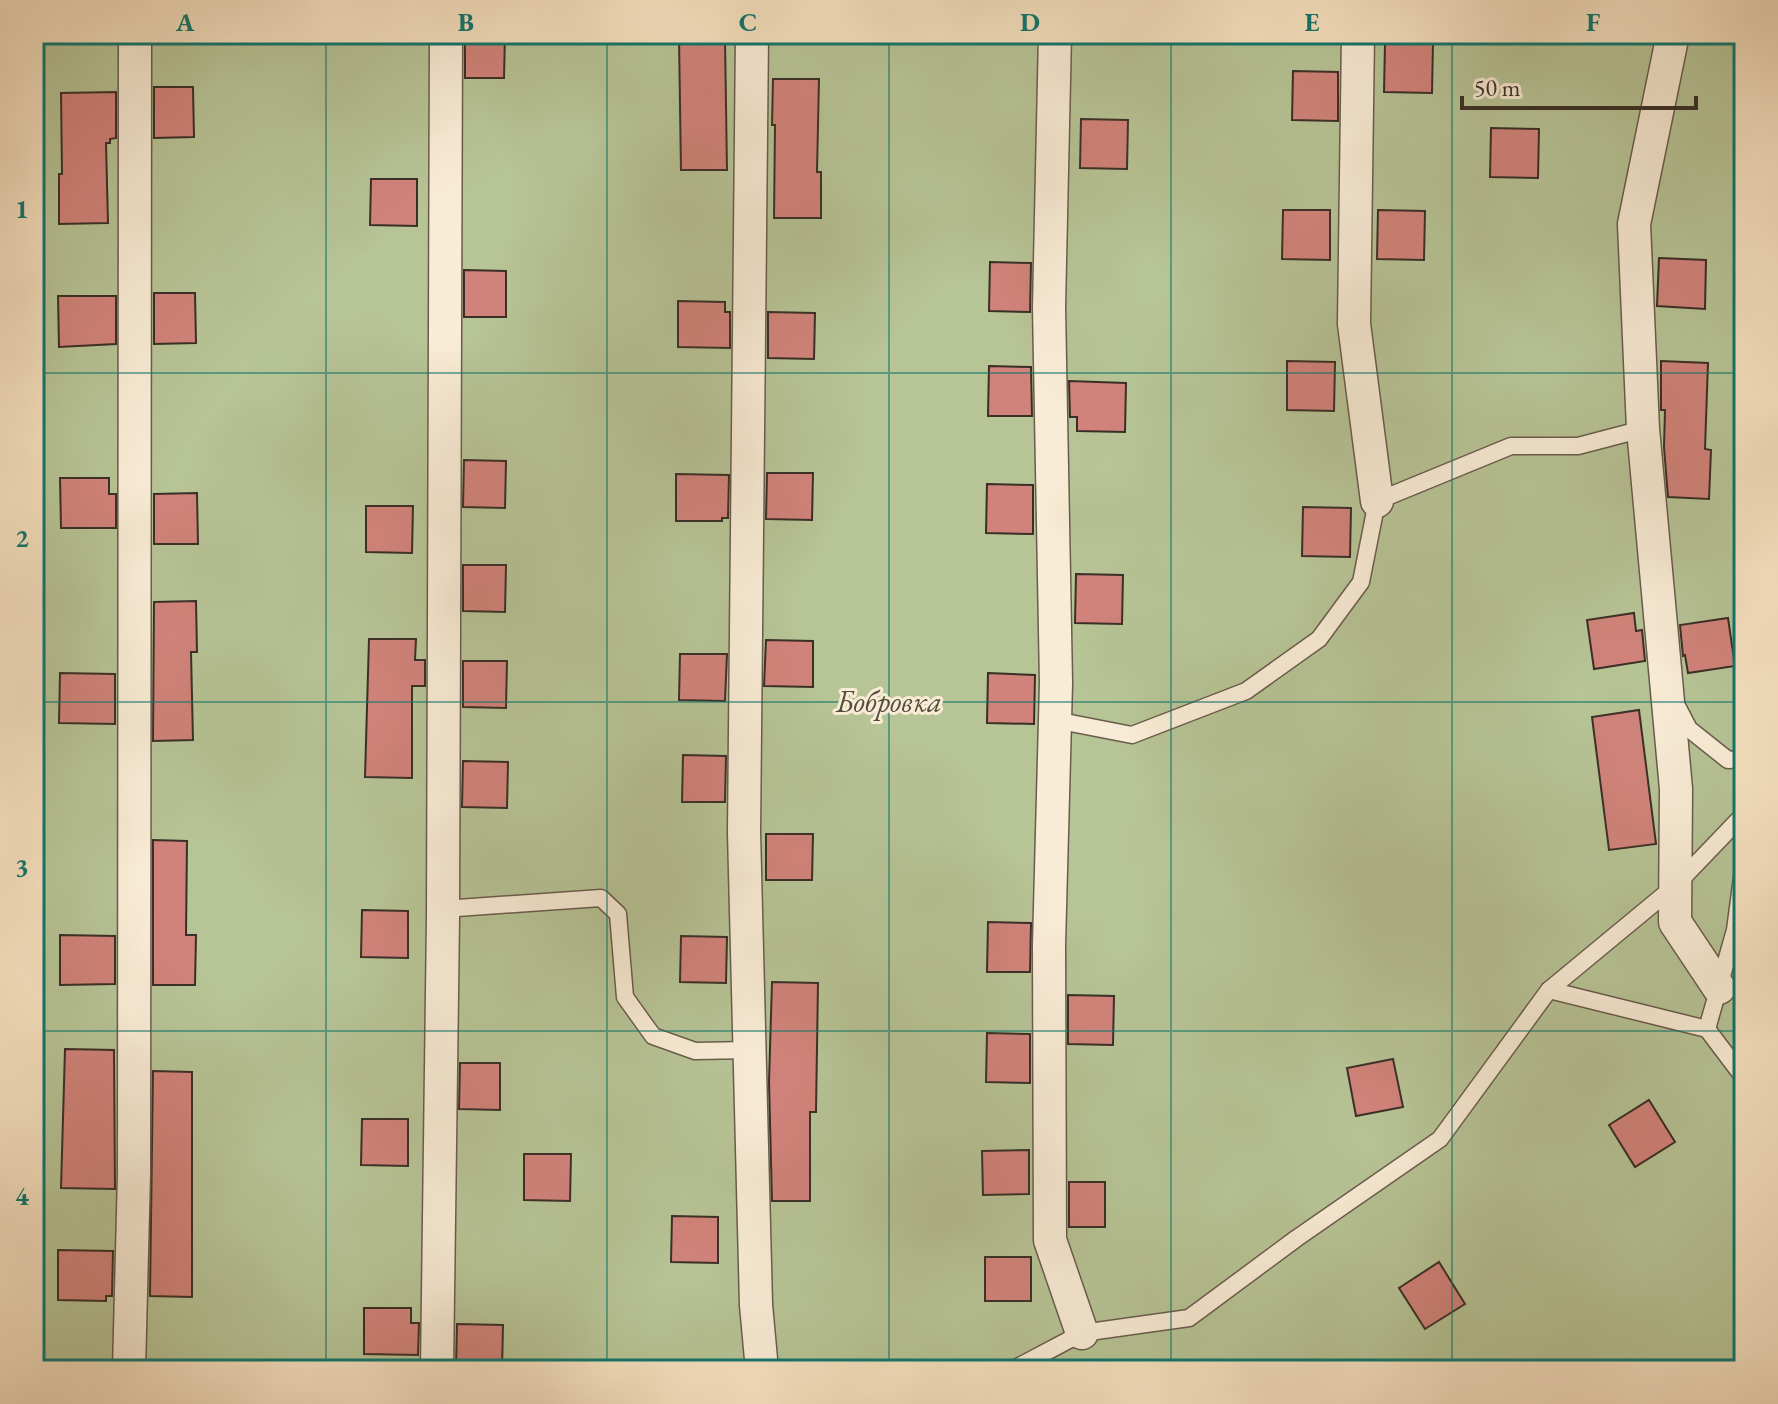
<svg xmlns="http://www.w3.org/2000/svg" width="1778" height="1404" viewBox="0 0 1778 1404" font-family="'EB Garamond',serif">
  <rect width="100%" height="100%" fill="#f6e1c0"/>
  <filter id="stains"><feTurbulence type="fractalNoise" baseFrequency=".0025" numOctaves="4"/><feColorMatrix values="0 0 0 0 .2 0 0 0 0 .09 0 0 0 0 .02 0 0 0 .5 -.17"/></filter>
  <radialGradient id="worn" r=".72"><stop offset=".6" stop-color="#630" stop-opacity="0"/><stop offset="1" stop-color="#630" stop-opacity=".3"/></radialGradient>
  <!-- green -->
  <rect fill="#b7c496" stroke="#787a5e" stroke-width="2" x="34" y="34" width="1710" height="1336"/>
  <!-- building -->
  <g fill="#d1837b" stroke="#3a2f27" stroke-width="2">
    <path d="M465,34H505L504,78H465Z"/>
    <path d="M679,38L725,39L727,170H681Z"/>
    <path d="M1385,43H1433L1432,93L1384,92Z"/>
    <path d="M1293,71L1338,72V121L1292,120Z"/>
    <path d="M773,79H819L817,172H821V218H774L775,125H772Z"/>
    <path d="M154,87H193L194,137L154,138Z"/>
    <path d="M116,92V138L110,139V143H106L108,223L59,224V174H62L61,93Z"/>
    <path d="M1081,119L1128,120L1127,169L1080,168Z"/>
    <path d="M1491,128L1539,129L1538,178L1490,177Z"/>
    <path d="M371,179H417V226L370,225Z"/>
    <path d="M1283,210H1330V260L1282,259Z"/>
    <path d="M1378,210L1425,211L1424,260L1377,259Z"/>
    <path d="M1659,258L1706,260L1705,309L1657,306Z"/>
    <path d="M990,262L1031,263L1030,312L989,311Z"/>
    <path d="M464,270L506,271V317H464Z"/>
    <path d="M154,293H195L196,343L154,344Z"/>
    <path d="M58,296H116V344L59,347Z"/>
    <path d="M678,301L725,302V312H730V348L678,347Z"/>
    <path d="M768,312L815,313L814,359L768,358Z"/>
    <path d="M1287,361L1335,362L1334,411L1287,410Z"/>
    <path d="M1661,361L1708,363L1705,449L1711,450L1709,499L1668,497L1664,447L1665,410H1661Z"/>
    <path d="M989,366L1031,367L1032,416H988Z"/>
    <path d="M1069,381L1126,383L1125,432L1077,431V417H1070Z"/>
    <path d="M464,460L506,461L505,508L463,507Z"/>
    <path d="M767,473H813L812,520L766,519Z"/>
    <path d="M676,474L729,475L728,518H722V521H676Z"/>
    <path d="M60,478H109V494H116V528H61Z"/>
    <path d="M987,484L1033,485V534L986,533Z"/>
    <path d="M197,493L198,544H154V494Z"/>
    <path d="M366,506H413L412,553L366,552Z"/>
    <path d="M1303,507L1351,508L1350,557L1302,556Z"/>
    <path d="M463,565H506L505,612L463,611Z"/>
    <path d="M1076,574L1123,575L1122,624L1075,623Z"/>
    <path d="M196,601L197,652H191L193,740L153,741L154,602Z"/>
    <path d="M1634,613L1636,631L1642,630L1645,661L1594,669L1587,620Z"/>
    <path d="M1728,618L1735,666L1688,673L1685,655L1683,656L1680,625Z"/>
    <path d="M369,639H416L415,660H425V686H412V778L365,777Z"/>
    <path d="M766,640L813,641V687L764,686Z"/>
    <path d="M680,654H727L725,701L679,700Z"/>
    <path d="M463,661H507L506,708L463,707Z"/>
    <path d="M60,673L115,674V724L59,723Z"/>
    <path d="M988,673L1035,675L1034,724L987,723Z"/>
    <path d="M1639,710L1656,844L1609,850L1592,717Z"/>
    <path d="M683,755L726,756L725,802H682Z"/>
    <path d="M463,761L508,762L507,808L462,807Z"/>
    <path d="M766,834H813L812,880H766Z"/>
    <path d="M153,840L187,841L186,935H196L195,985H153Z"/>
    <path d="M362,910L408,911V958L361,957Z"/>
    <path d="M988,922L1031,923L1030,972H987Z"/>
    <path d="M60,935L115,936V984L60,985Z"/>
    <path d="M681,936L727,937L726,983L680,982Z"/>
    <path d="M772,982L818,983L816,1112H810V1201H772L769,1082Z"/>
    <path d="M1068,995L1114,996L1113,1045L1068,1044Z"/>
    <path d="M987,1033L1030,1034V1083L986,1082Z"/>
    <path d="M65,1049L114,1050L115,1189L61,1188Z"/>
    <path d="M1393,1059L1403,1107L1356,1116L1347,1068Z"/>
    <path d="M460,1063H500V1110L459,1109Z"/>
    <path d="M153,1071L192,1072V1297L150,1296Z"/>
    <path d="M1649,1100L1675,1142L1635,1167L1609,1125Z"/>
    <path d="M362,1119H408V1166L361,1165Z"/>
    <path d="M1029,1150V1194L983,1195L982,1151Z"/>
    <path d="M524,1154H571L570,1201L524,1200Z"/>
    <rect x="1069" y="1182" width="36" height="45"/>
    <path d="M672,1216L718,1217V1263L671,1262Z"/>
    <path d="M58,1250L113,1251L112,1296H106V1301L58,1300Z"/>
    <rect x="985" y="1257" width="46" height="44"/>
    <path d="M1439,1262L1465,1304L1425,1329L1399,1288Z"/>
    <path d="M364,1308H411V1323H419L418,1355L364,1354Z"/>
    <path d="M457,1324L503,1325L502,1370H456Z"/>
  </g>
  <g fill="none" stroke-linecap="round" stroke-linejoin="round">
    <defs>
      <g id="lane">
        <path d="M1678,708L1689,729L1728,760L1744,759"/>
        <path d="M1055,720L1132,735L1246,691L1319,639L1361,582L1377,501L1511,446H1578L1643,429"/>
        <path d="M443,909L601,898L618,914L625,997L653,1036L695,1051L750,1050"/>
        <path d="M1549,990L1707,1029L1744,1078"/>
        <path d="M1707,1029L1735,930L1744,862"/>
        <path d="M1012,1370L1082,1333L1189,1318L1297,1238L1440,1139L1549,990L1676,885L1744,814"/>
      </g>
      <g id="street">
        <path d="M752,34L744,832L756,1305L762,1370"/>
        <path d="M1055,34L1049,307L1056,683L1049,945L1050,1240L1082,1333"/>
        <path d="M1358,34L1354,324L1377,501"/>
        <path d="M1673,34L1634,224L1643,429L1676,789L1675,922L1719,988"/>
        <path d="M129,1370L134,1173L135,34"/>
        <path d="M437,1370L443,918L446,34"/>
      </g>
    </defs>
    <!-- lane casing -->
    <use href="#lane" stroke="#695c4d" stroke-width="19"/>
    <!-- street casing -->
    <use href="#street" stroke="#695c4d" stroke-width="35"/>
    <!-- lane -->
    <use href="#lane" stroke="#f9ecd6" stroke-width="16"/>
    <!-- street -->
    <use href="#street" stroke="#f9ecd6" stroke-width="32"/>
  </g>
  <!-- grid -->
  <path fill="none" stroke="#0f766e" stroke-width="2" stroke-opacity="0.55" d="M326,34V1370M607,34V1370M889,34V1370M1171,34V1370M1452,34V1370M34,373H1744M34,702H1744M34,1031H1744"/>
  <g text-anchor="middle" stroke-width="6" stroke-linejoin="round" paint-order="stroke">
    <!-- park labels -->
    <g font-size="30" font-style="italic" fill="#534d3d" stroke="#f9ecd6">
      <text x="889" y="712">Бобровка</text>
    </g>
  </g>
  <!-- margin -->
  <rect width="1778" height="1404" fill="none" stroke="#f6e1c0" stroke-width="88"/>
  <!-- scale -->
  <path d="M1462 96v12h234v-12" fill="none" stroke="#3a2f27" stroke-width="4"/>
  <text x="1474" y="96" font-size="24" fill="#3a2f27" stroke="#f9ecd6" stroke-width="6" paint-order="stroke">50 m</text>
  <rect x="44" y="44" width="1690" height="1316" fill="none" stroke="#0f766e" stroke-width="3"/>
  <g font-size="26" text-anchor="middle" font-weight="bold" fill="#0f766e">
    <text x="185" y="31">A</text>
    <text x="466" y="31">B</text>
    <text x="748" y="31">C</text>
    <text x="1030" y="31">D</text>
    <text x="1312" y="31">E</text>
    <text x="1593" y="31">F</text>
    <text x="22" y="218">1</text>
    <text x="22" y="547">2</text>
    <text x="22" y="876">3</text>
    <text x="22" y="1205">4</text>
  </g>
  <rect width="100%" height="100%" filter="url(#stains)"/>
  <rect width="100%" height="100%" fill="url(#worn)"/>
</svg>
